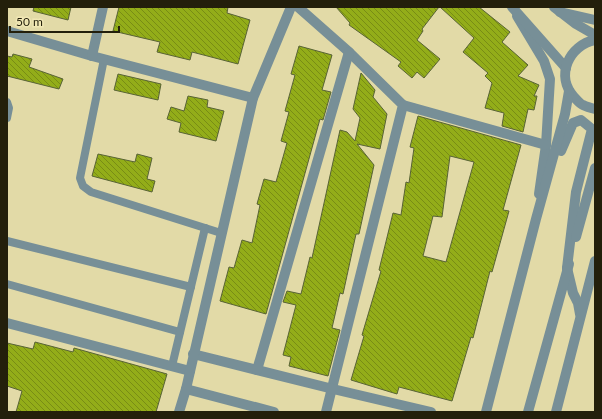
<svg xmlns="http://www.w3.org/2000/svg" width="602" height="419" viewBox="0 0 602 419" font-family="Lato,sans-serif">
  <defs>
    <pattern id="building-back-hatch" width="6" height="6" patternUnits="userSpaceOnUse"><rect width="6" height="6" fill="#93ad19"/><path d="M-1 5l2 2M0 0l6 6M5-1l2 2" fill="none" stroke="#788c15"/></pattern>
  </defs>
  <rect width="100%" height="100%" fill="#e2daa7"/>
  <!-- building -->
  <g fill="url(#building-back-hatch)" stroke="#586336" fill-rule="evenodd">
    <path d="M34,7H71L68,20L33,11Z"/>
    <path d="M119,7H228L227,13L250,20L238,64L192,52L190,60L157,52L160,42L113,31Z"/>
    <path d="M336,7H439L422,29L423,31L417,40L440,59L424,78L417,72L412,78L398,66L401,62L349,25L350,23Z"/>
    <path d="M440,7H479L510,32L502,42L528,65L518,76L539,85L534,96H537L534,110L528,109L523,132L502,126L504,113L485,108L492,83L485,76L488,73L463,52L474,38Z"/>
    <path d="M299,46L332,55L322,90L331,92L323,120L320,119L266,314L220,301L229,267L234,268L242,240L252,243L260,205L257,204L264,179L276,182L287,143L281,141L289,112L285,111L295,75L291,74Z"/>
    <path d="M13,54L32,59L29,67L63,79L59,89L7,76V56L12,57Z"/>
    <path d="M361,73L375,90L373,97L387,114L380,149L357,144L374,165L359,234H356L343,294L340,293L332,328L340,330L328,376L289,366L291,357L283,355L296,305L283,302L287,291L301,294L310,257L312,258L340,130L347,132L355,141L360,118L353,109Z"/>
    <path d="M118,74L161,84L158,100L114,90Z"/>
    <path d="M188,96L208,100L207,107L224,111L216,141L179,132L181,123L167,119L171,107L184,111Z"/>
    <path d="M418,116L521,145L503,210L509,211L492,272L490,271L473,338L471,337L452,401L399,387L397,394L351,380L364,336L362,335L381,271L379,270L393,213L401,215L406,182L409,183L414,148L410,147ZM450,156L474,162L446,262L423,256L433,216L442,217Z"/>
    <path d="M98,154L135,162L137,154L152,158L147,179L155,181L152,192L92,176Z"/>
    <path d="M35,342L73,352L74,348L167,374L156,412H16L22,391L7,386V343L33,349Z"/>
  </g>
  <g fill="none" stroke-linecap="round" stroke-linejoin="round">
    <!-- service -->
    <g stroke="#778f97" stroke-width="8">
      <path d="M104,59L80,178L83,186L91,192L221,233"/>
      <path d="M7,102L9,108L7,118"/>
      <path d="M7,241L191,287"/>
      <path d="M7,284L180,332"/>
      <path d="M172,366L205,228"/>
    </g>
    <!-- minor -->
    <g stroke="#778f97" stroke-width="10">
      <path d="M298,7L349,52L403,105L326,412"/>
      <path d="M560,12L595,20"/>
      <path d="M517,16L544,61L550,79L546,145L539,194"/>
      <path d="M7,31L92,56L253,98"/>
      <path d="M92,56L103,7"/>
      <path d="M403,105L546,145"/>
      <path d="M567,268L573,293L578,303L580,314"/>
      <path d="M7,323L190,371"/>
      <path d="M193,354L333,389L431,412"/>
      <path d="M257,370L349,52"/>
      <path d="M186,389L274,412"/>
      <path d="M179,412L186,389L253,98L291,7"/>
      <path d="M556,412L595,261"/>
    </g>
    <!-- tertiary -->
    <g stroke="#778f97" stroke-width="10">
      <path d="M512,7L566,68"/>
      <path d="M554,7L576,24L595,35"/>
      <path d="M595,40C569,45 555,76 574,97C577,100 580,104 583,105C587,107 591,108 595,109"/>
      <path d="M561,151L573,123L581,120L592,129L576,192L567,268"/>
      <path d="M576,237L595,168"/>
      <path d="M486,412L536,219L565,114L569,91"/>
      <path d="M528,412L569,264"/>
    </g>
  </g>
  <!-- border -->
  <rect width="602" height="419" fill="none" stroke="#231f0b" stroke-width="16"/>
  <!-- scale -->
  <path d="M10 26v6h109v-6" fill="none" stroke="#231f0b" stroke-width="2"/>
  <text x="16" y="26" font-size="12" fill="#231f0b" stroke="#f0e7b4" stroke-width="3" paint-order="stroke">50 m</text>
</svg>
